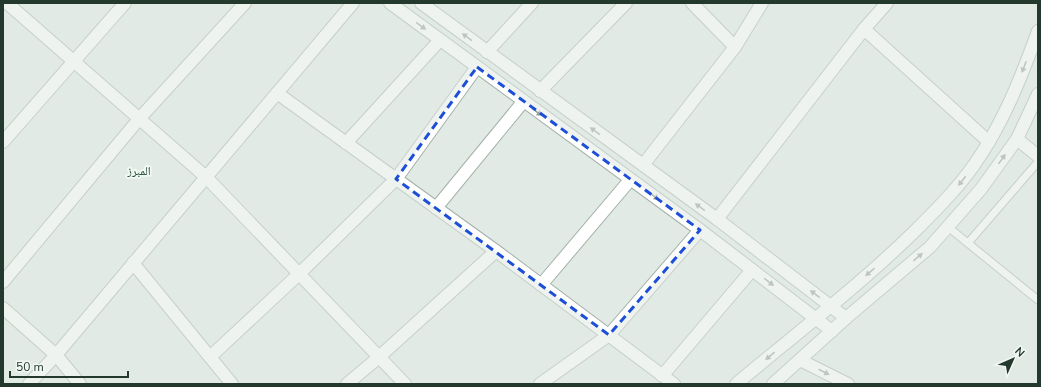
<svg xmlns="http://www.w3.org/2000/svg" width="1041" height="387" viewBox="0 0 1041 387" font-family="'Nunito Sans','Noto Naskh Arabic',sans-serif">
  <rect width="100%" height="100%" fill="#e1eae4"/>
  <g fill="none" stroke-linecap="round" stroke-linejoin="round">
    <defs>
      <g id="lane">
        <path d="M948,227L1038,300"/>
        <path d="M968,243L1038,162"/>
      </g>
      <g id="street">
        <path d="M7,3L206,177L405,384"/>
        <path d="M390,3L700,230L832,331"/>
        <path d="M421,3L717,219L846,318"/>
        <path d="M692,3L735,47"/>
        <path d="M864,29L989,142"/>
        <path d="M487,52L532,3"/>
        <path d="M540,91L626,3"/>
        <path d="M277,93L496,251L674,384"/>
        <path d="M1017,139L1038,156"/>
        <path d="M3,142L125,3"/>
        <path d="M346,143L440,40"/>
        <path d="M643,165L735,47L762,3"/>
        <path d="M436,208L523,102"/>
        <path d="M717,219L864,29L887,3"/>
        <path d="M133,263L232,384"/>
        <path d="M3,282L139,119L245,3"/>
        <path d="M541,285L630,180"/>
        <path d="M3,308L56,355L80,384"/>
        <path d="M210,357L299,274L396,179L477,67"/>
        <path d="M800,360L848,384"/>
        <path d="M662,376L752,270"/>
        <path d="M29,384L56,355L353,3"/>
        <path d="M347,384L379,357L496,251"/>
        <path d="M540,384L609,335L700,230"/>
      </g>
      <g id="secondary">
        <path d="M736,384C797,333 860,285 916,230C937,209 957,189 974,165C1003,124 1021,78 1038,31"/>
        <path d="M773,384L846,318L930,247L981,189L1017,139L1038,94"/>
      </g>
    </defs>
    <!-- lane casing -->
    <use href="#lane" stroke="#a4b1a9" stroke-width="9"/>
    <!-- street casing -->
    <use href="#street" stroke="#a4b1a9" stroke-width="14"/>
    <!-- secondary casing -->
    <use href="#secondary" stroke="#a1b5a9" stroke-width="14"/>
    <!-- lane -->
    <use href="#lane" stroke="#fff" stroke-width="7"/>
    <!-- street -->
    <use href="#street" stroke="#fff" stroke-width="12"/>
    <!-- secondary -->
    <use href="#secondary" stroke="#fff" stroke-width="12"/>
  </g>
  <!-- one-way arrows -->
  <defs><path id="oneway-solid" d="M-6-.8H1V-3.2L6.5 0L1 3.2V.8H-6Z"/></defs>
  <g fill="#919c96">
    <use href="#oneway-solid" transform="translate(421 26) rotate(36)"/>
    <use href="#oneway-solid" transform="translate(467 37) rotate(-144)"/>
    <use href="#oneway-solid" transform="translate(1024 67) rotate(111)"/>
    <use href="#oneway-solid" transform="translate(537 112) rotate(36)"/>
    <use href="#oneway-solid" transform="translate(595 131) rotate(-144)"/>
    <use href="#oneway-solid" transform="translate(1002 159) rotate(-55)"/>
    <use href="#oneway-solid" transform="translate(962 181) rotate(128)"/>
    <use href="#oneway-solid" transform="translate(654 196) rotate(36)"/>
    <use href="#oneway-solid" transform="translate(700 207) rotate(-144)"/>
    <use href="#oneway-solid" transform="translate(918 257) rotate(-40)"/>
    <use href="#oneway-solid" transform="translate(870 272) rotate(140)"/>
    <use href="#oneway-solid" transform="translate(769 282) rotate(38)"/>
    <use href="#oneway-solid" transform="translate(815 294) rotate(-143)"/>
    <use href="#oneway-solid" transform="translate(770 356) rotate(140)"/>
    <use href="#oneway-solid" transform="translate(824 372) rotate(27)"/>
  </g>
  <!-- marked area -->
  <path d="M0 0H1041V387H0ZM477,67L700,230L609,335L396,179Z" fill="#e1eae4" fill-opacity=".55" fill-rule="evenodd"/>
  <path fill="none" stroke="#1d4ed8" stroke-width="3" stroke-dasharray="8 5" stroke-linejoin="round" d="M477,67L700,230L609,335L396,179Z"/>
  <g text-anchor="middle" stroke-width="4" stroke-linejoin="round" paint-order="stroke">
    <!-- neighbourhood labels -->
    <g font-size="12" fill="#214935" stroke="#f1f7f3">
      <text x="139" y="175">المبرز</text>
    </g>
  </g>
  <!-- border -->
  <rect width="1041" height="387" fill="none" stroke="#23392d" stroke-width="8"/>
  <!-- north arrow -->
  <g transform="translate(1013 359) rotate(45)" stroke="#f1f7f3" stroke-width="3" paint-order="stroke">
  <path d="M0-3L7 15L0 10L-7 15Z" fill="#23392d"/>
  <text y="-6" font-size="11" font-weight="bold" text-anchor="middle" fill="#23392d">N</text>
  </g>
  <!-- scale -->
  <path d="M10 371v6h118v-6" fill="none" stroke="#23392d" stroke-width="2"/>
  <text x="16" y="371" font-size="12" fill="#23392d" stroke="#f1f7f3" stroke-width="3" paint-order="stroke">50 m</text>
</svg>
